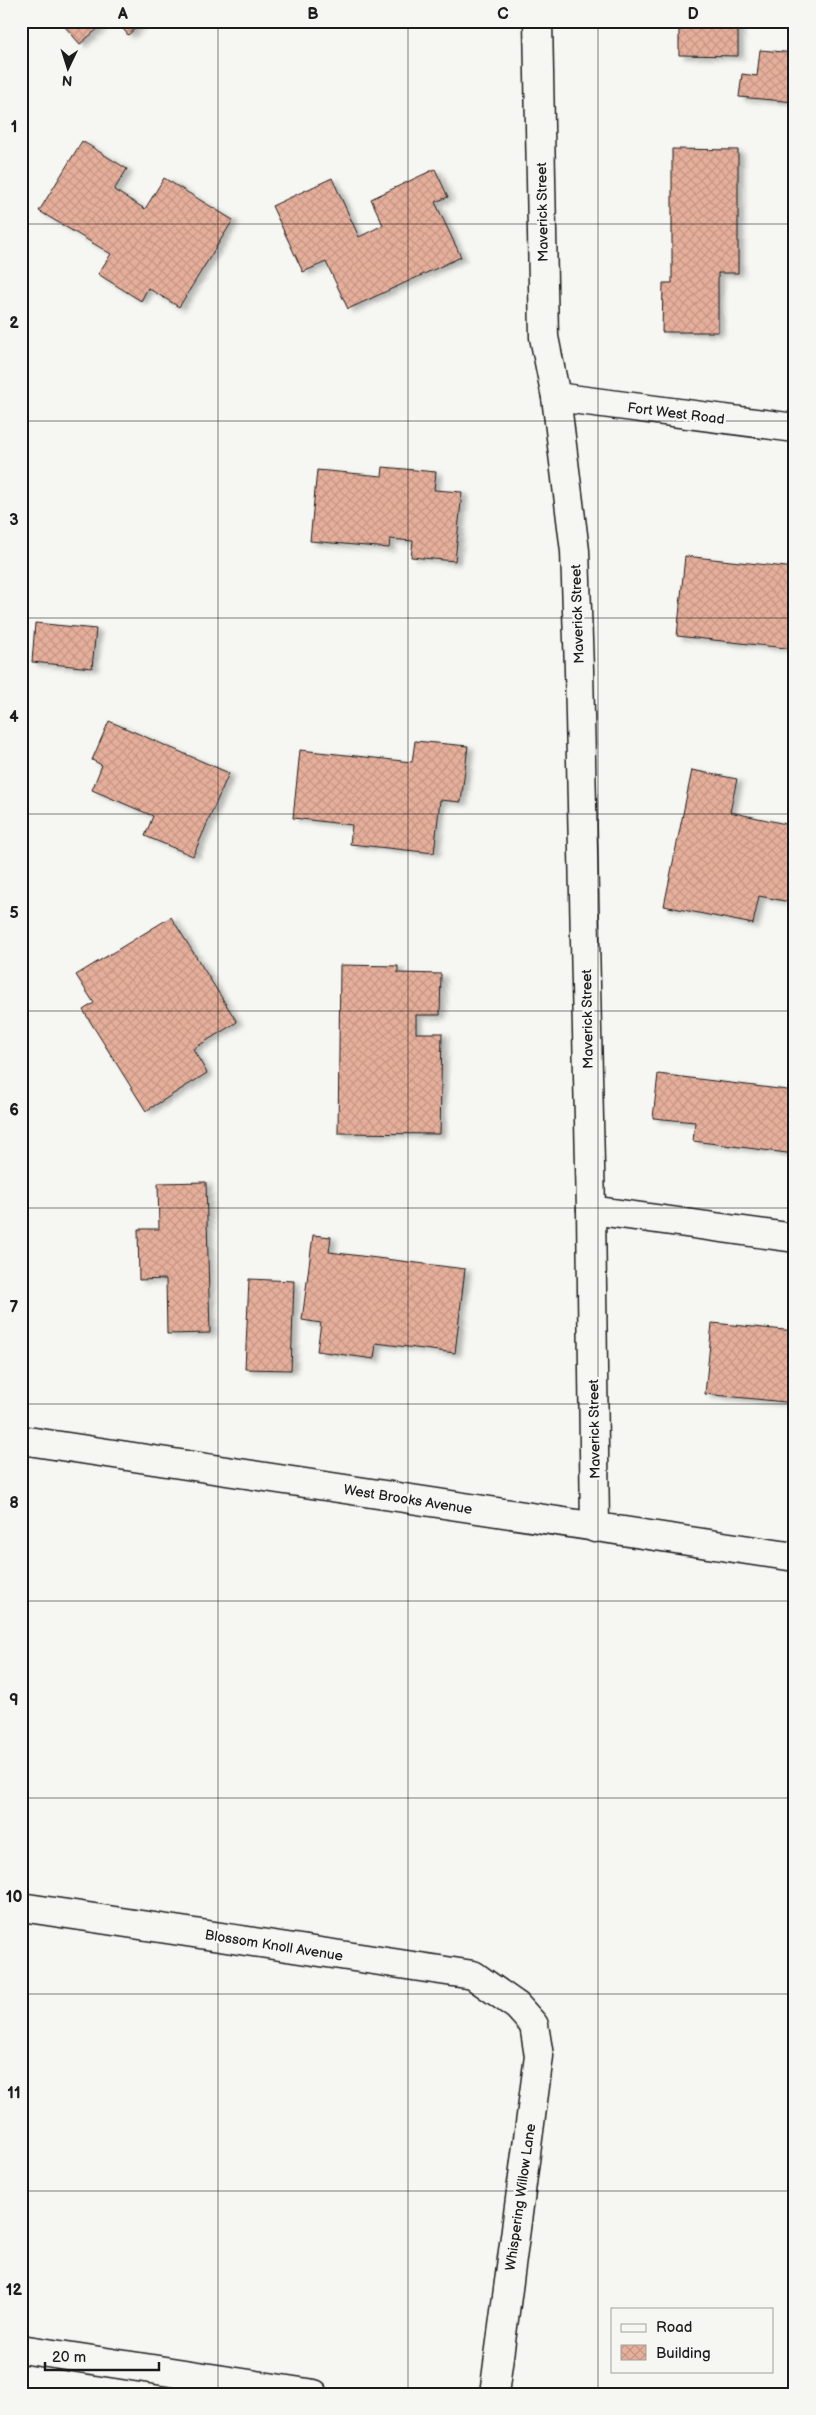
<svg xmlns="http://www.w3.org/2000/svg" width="816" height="2415" viewBox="0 0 816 2415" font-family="'Balsamiq Sans',sans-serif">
  <defs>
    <pattern id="building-cross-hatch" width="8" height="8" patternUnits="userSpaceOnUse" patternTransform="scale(1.25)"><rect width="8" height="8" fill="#e6af9b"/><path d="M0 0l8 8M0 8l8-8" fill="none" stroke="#c59685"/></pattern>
    <filter id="shadow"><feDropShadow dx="5.5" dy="3" stdDeviation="2.5" flood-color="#0004"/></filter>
  </defs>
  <rect width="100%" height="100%" fill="#f6f6f2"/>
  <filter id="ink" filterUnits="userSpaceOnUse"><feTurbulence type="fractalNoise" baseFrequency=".02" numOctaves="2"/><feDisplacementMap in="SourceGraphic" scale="10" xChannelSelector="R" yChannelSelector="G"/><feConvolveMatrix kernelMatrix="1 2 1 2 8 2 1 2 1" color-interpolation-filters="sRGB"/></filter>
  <g filter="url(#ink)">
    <!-- building -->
    <g fill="url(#building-cross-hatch)" stroke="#1c1c1c" filter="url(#shadow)">
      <path d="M60,21H107L80,44Z"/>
      <path d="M117,21H144L128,35Z"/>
      <path d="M679,21H738V56L679,55Z"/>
      <path d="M760,50L795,53V102L739,97L742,74L757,76Z"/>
      <path d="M82,141L127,169L114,190L145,209L164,178L233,220L179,307L148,288L141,301L98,274L111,254L39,211Z"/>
      <path d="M672,149L738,150V273H718V332H662L663,283H672Z"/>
      <path d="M435,169L448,197L435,202L461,257L348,309L326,262L303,272L272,206L332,178L359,237L383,225L371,199Z"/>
      <path d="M383,467L436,472L434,490L462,492L455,561L411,557L413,541L390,539L389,548L310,541L317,470L382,476Z"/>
      <path d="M685,556L795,568L791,603L795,604V649L677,636Z"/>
      <path d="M35,623L96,629L92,668L32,662Z"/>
      <path d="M109,721L229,773L193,856L145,836L153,816L92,790L102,765L92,760Z"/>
      <path d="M415,741L468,746L461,802L440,800L434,853L350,844L352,825L293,818L300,750L412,762Z"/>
      <path d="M692,770L737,779L730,812L795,826V903L759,896L753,924L664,906Z"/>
      <path d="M171,917L237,1022L193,1049L207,1073L146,1111L83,1010L94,1003L76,975Z"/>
      <path d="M340,965L398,966V973L441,974L440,1015H416V1033H442L440,1134L338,1133Z"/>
      <path d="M658,1074L795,1091V1154L693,1141L695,1122L653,1118Z"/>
      <path d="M206,1182L210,1333L167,1334L166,1279L139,1280L138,1229H159L158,1183Z"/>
      <path d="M313,1235L331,1237L329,1252L465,1269L455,1353L376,1343L374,1359L317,1351L321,1323L302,1320Z"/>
      <path d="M249,1279L294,1281L291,1370L245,1369Z"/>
      <path d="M712,1323L795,1331V1403L705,1394Z"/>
    </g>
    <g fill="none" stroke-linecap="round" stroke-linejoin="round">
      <defs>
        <g id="minor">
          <path d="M538,21L544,337L556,397L575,551L579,670L591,1210L595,1528"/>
          <path d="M556,397L795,428"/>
          <path d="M591,1210L795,1238"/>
          <path d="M21,1440L795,1557"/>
          <path d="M21,1907L473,1975L517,2006L534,2025L539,2056L494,2394"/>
          <path d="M21,2349L314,2394"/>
        </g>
      </defs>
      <!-- minor casing -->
      <use href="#minor" stroke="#1c1c1c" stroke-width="31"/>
      <!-- minor -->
      <use href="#minor" stroke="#f6f6f2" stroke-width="28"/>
    </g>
  </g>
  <!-- grid -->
  <path fill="none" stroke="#1c1c1c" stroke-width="1" stroke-opacity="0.55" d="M218,21V2394M408,21V2394M598,21V2394M21,224H795M21,421H795M21,618H795M21,814H795M21,1011H795M21,1208H795M21,1404H795M21,1601H795M21,1798H795M21,1994H795M21,2191H795"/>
  <g text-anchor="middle" stroke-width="5" stroke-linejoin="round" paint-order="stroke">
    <!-- street labels -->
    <g font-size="14" fill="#1c1c1c" stroke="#f6f6f2">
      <text transform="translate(542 212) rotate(-91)" y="5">Maverick Street</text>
      <text transform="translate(676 413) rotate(7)" y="5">Fort West Road</text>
      <text transform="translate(577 614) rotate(-92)" y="5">Maverick Street</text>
      <text transform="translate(587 1019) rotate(-91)" y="5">Maverick Street</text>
      <text transform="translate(594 1429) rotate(-91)" y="5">Maverick Street</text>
      <text transform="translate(408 1499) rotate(9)" y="5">West Brooks Avenue</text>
      <text transform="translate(274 1945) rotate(9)" y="5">Blossom Knoll Avenue</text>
      <text transform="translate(520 2197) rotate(-82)" y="5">Whispering Willow Lane</text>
    </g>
  </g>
  <!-- margin -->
  <rect width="816" height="2415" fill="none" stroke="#f6f6f2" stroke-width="55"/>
  <!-- legend -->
  <rect x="611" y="2308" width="162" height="65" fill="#f6f6f2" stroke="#9f9f9c"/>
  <rect x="621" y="2324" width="25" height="8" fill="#f6f6f2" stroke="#9f9f9c"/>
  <text x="656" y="2332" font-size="15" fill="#1c1c1c">Road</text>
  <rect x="621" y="2345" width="25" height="15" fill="url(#building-cross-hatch)" stroke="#9f9f9c"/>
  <text x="656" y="2358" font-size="15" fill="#1c1c1c">Building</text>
  <!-- north arrow -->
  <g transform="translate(68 68) rotate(184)" stroke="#f6f6f2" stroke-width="4" paint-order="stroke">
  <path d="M0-4L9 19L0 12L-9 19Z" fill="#1c1c1c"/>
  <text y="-8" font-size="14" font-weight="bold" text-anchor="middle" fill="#1c1c1c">N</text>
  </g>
  <!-- scale -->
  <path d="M45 2362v8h114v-8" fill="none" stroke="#1c1c1c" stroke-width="2.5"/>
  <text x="52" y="2362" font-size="15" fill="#1c1c1c" stroke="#f6f6f2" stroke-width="4" paint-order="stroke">20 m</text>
  <rect x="28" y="28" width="760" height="2360" fill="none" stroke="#1c1c1c" stroke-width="2"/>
  <g font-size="16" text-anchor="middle" font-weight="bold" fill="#1c1c1c">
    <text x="123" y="19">A</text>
    <text x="313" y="19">B</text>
    <text x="503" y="19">C</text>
    <text x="693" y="19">D</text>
    <text x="14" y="132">1</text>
    <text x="14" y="328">2</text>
    <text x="14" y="525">3</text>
    <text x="14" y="722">4</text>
    <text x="14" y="918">5</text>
    <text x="14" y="1115">6</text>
    <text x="14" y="1312">7</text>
    <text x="14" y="1508">8</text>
    <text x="14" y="1705">9</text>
    <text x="14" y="1902">10</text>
    <text x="14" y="2098">11</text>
    <text x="14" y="2295">12</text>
  </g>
</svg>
